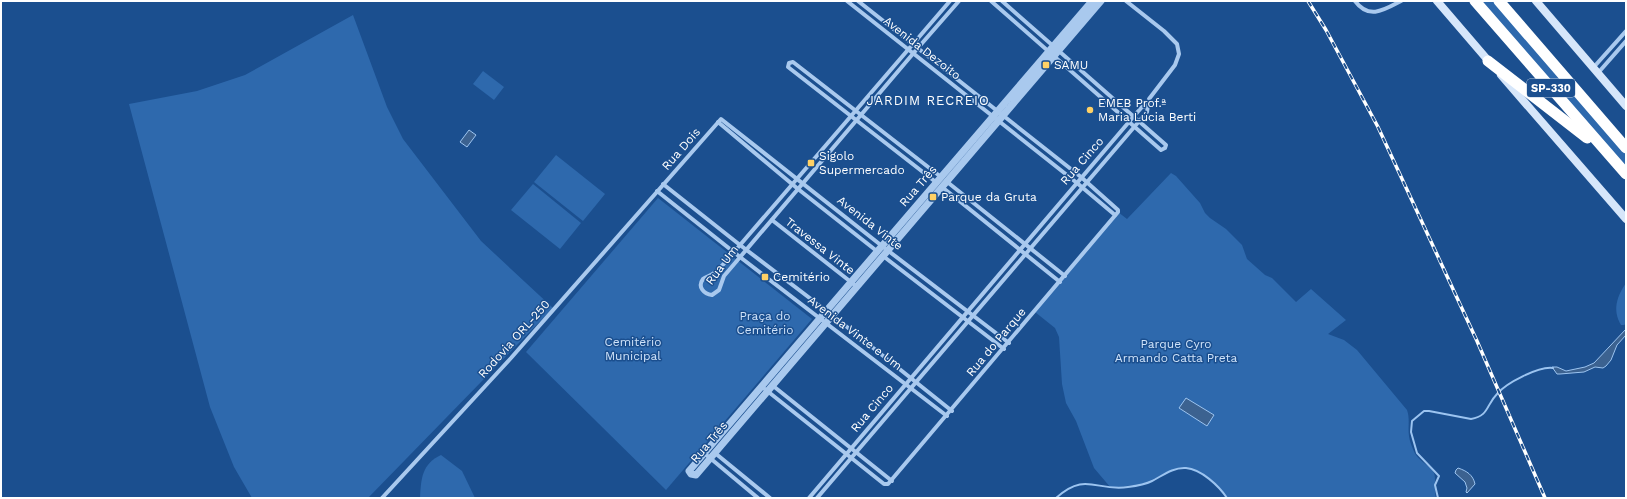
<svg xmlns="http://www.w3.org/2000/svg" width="1627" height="499" viewBox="0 0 1627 499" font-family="'Work Sans',sans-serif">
  <rect width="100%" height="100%" fill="#1b4f8f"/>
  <!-- green -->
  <g fill="#2e69ad">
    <path d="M1480,1H1494L1626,153V169Z"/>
    <path d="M353,15L387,107L403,139L481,241L553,308L368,498H252L234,467L210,407L129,104L197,91L245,75Z"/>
    <path d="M483,71L504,87L494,100L473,84Z"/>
    <path d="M556,155L605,194L583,221L534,182Z"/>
    <path d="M1171,173L1176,176L1200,203L1205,213L1210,218L1226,229L1242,245L1247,259L1265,275L1272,278L1296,302L1311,289L1346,320L1328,334L1344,340L1357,350L1407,410C1411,421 1406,431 1411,444C1412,447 1414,452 1416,455C1421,462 1430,466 1434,473C1436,477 1434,491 1436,498H1227L1209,478L1187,468H1179L1142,484L1111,488L1094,468L1076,421L1066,403L1062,384L1059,337L1055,328L1035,312L1118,212L1127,219Z"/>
    <path d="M533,184L581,223L560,249L511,210Z"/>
    <path d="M658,198L812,319L666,490L526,352Z"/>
    <path d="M1626,283V324L1624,325H1621C1612,310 1617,296 1626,283Z"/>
    <path d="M441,455L462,471L475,498H420C421,478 422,464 441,455Z"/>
  </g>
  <!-- water -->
  <g fill="#3c6290" stroke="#9cc4f0">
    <path d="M469,130L476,135L467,147L460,142Z"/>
    <path d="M1626,329V335L1617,345L1611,360L1606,366L1603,368L1595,367L1584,372L1560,374H1557L1552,367H1557L1566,371L1585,367L1594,363Z"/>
    <path d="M1186,398L1214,415L1207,426L1179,408Z"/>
    <path d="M1458,468C1467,471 1473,475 1475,484L1467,493L1466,492L1467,488L1465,482L1455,473L1456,470Z"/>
  </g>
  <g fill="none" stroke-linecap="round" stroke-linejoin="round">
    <!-- stream -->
    <g stroke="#9cc4f0" stroke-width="2">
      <path d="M1056,498C1086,471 1096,492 1128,487C1136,486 1144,485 1152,481C1162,476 1173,467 1186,468C1201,469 1219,486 1227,498"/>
      <path d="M1438,498L1435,485L1439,476L1417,453L1411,432L1412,421L1424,411H1429L1471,419C1489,416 1486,405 1497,394C1506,383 1539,366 1553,368"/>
    </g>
    <!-- minor -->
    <g stroke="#a9c9ee" stroke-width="4">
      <path d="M847,1L1077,183L1115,215"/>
      <path d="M950,1L734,252C728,259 722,267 714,273C711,276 706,276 703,279C697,287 704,294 712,295L719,290L724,276L917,49L959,1"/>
      <path d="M991,1L1161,150L1165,148L1166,145L1002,1"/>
      <path d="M1355,1C1369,20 1384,10 1401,1"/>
      <path d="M1593,68L1626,31"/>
      <path d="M1598,73L1626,41"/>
      <path d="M718,122L798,189L878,252"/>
      <path d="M946,181L1065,276"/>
      <path d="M937,183L788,67L789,63L793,62L941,177"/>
      <path d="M663,184L740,245L832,315L952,411"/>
      <path d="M942,187L1060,282"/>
      <path d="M657,191L740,257L947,416"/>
      <path d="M772,220L856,286"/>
      <path d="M883,256L1004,349"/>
      <path d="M772,385L892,481"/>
      <path d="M761,386L884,484H888L1118,212V210L1081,177L858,1"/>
      <path d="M704,453L758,498"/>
      <path d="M715,453L770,498"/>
      <path d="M382,498L511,358L721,119L882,246L1009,343"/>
      <path d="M809,498L1134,116L1142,107L1147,106"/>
      <path d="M817,498L1147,112L1149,99L1175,65L1179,54L1177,44L1164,31L1126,1"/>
    </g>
    <!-- tertiary -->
    <path stroke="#a9c9ee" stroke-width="7" d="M1092,1L689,471L691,474L696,475L1101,1"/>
    <!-- secondary -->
    <g stroke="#d6e6fa" stroke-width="8">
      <path d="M1437,1L1492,65"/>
      <path d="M1536,1L1626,106"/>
      <path d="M1501,75L1626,219"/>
    </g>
    <!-- motorway -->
    <g stroke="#fff" stroke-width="11">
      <path d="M1475,1L1626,174"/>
      <path d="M1499,1L1626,148"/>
      <path d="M1488,61L1587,138"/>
    </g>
    <defs>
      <path id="rail" d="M1308,1L1326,30L1378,127L1477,341L1545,498"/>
    </defs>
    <!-- rail casing -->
    <use href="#rail" stroke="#fff" stroke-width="3.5"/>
    <!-- rail -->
    <use href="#rail" stroke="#1b4f8f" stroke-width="2" stroke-dasharray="6" stroke-linecap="butt"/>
  </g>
  <!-- markers -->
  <g fill="#ffd166" stroke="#1b4f8f" stroke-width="1.5">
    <rect x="1042" y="61" width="8" height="8" rx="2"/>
    <circle cx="1090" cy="110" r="4"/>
    <rect x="807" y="159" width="8" height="8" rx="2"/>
    <rect x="929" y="193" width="8" height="8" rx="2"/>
    <rect x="761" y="273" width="8" height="8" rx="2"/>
  </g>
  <g text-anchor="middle" stroke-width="3" stroke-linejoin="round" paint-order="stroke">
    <!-- shield labels -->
    <rect fill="#1b4f8f" stroke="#bbcadd" stroke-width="1" x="1527" y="79" width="48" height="18" rx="3"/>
    <g font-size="11" font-weight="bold" fill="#fff">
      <text x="1551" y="92">SP-330</text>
    </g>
    <!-- street labels -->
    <g font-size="12" fill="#fff" stroke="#1b4f8f">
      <text transform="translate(922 48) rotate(38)" y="4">Avenida Dezoito</text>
      <text transform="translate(681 149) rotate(-49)" y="4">Rua Dois</text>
      <text transform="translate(1082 161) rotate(-49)" y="4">Rua Cinco</text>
      <text transform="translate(918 186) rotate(-49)" y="4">Rua Três</text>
      <text transform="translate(870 223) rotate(38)" y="4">Avenida Vinte</text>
      <text transform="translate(820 246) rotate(38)" y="4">Travessa Vinte</text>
      <text transform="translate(722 265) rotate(-53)" y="4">Rua Um</text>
      <text transform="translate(855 333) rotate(37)" y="4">Avenida Vinte e Um</text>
      <text transform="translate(514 339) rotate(-48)" y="4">Rodovia ORL-250</text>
      <text transform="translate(996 342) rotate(-50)" y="4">Rua do Parque</text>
      <text transform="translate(872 408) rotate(-50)" y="4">Rua Cinco</text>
      <text transform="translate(709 442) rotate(-50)" y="4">Rua Três</text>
    </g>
    <!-- poi labels -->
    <g font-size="12" fill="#fff" stroke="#1b4f8f" text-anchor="start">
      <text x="1054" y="69">SAMU</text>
      <text x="1098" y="107">EMEB Prof.ª<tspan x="1098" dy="14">Maria Lúcia Berti</tspan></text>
      <text x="819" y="160">Sigolo<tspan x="819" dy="14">Supermercado</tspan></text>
      <text x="941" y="201">Parque da Gruta</text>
      <text x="773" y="281">Cemitério</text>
    </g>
    <!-- park labels -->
    <g font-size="12" fill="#cfe3fa" stroke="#1b4f8f">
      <text x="765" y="320">Praça do<tspan x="765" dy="14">Cemitério</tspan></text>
      <text x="633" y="346">Cemitério<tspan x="633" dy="14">Municipal</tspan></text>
      <text x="1176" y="348">Parque Cyro<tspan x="1176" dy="14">Armando Catta Preta</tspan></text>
    </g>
    <!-- neighbourhood labels -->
    <g font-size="13" letter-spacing="1" fill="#fff" stroke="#1b4f8f">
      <text x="928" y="105">JARDIM RECREIO</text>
    </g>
  </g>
  <!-- border -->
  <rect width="1627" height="499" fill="none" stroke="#ffffff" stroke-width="4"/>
</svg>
